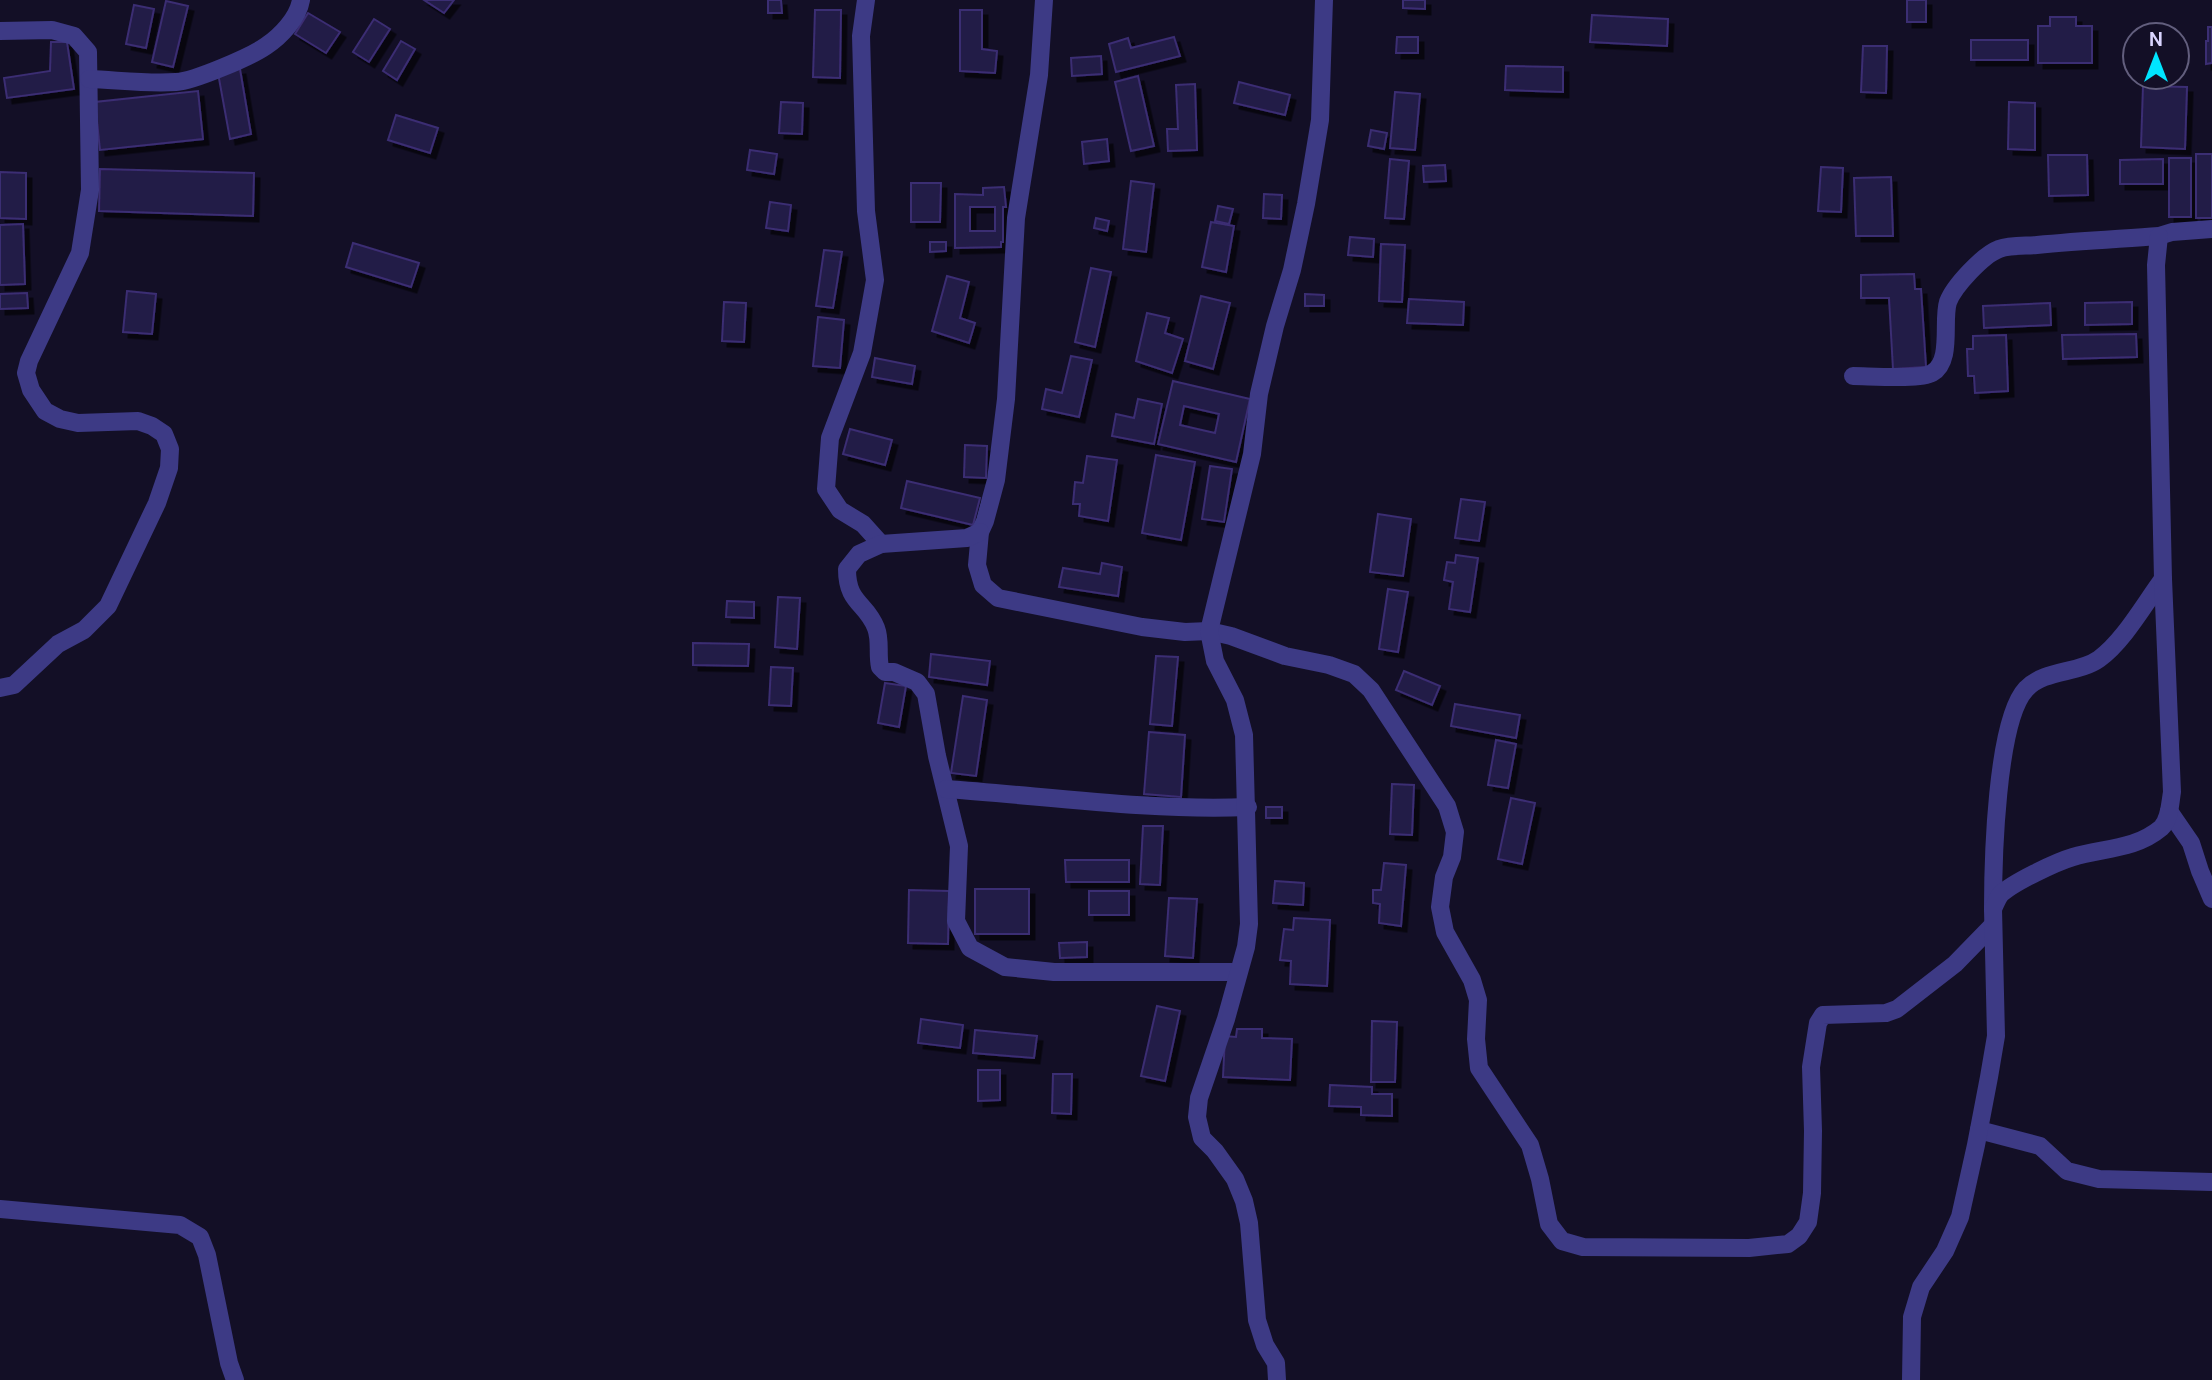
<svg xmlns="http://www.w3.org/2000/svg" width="2212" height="1380" viewBox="0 0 2212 1380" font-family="'DM Sans',sans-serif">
  <defs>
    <filter id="shadow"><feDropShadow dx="5.5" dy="5.5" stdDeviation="0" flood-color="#0009"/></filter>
  </defs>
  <rect width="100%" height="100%" fill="#130f26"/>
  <!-- building -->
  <g fill="#241b47" stroke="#3b2d73" stroke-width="2" fill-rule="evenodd" filter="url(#shadow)">
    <path d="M424,0H454L444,13Z"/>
    <path d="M768,0H781L782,13H768Z"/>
    <path d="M1403,0H1425V9L1403,8Z"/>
    <rect x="1907" y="0" width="19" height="22"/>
    <path d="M166,1L188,6L173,67L152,62Z"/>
    <path d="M134,5L154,9L146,48L126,44Z"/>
    <path d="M815,10H841L840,78L813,77Z"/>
    <path d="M960,10H982V49L997,51L995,73L960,71Z"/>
    <path d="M308,13L340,32L326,53L295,34Z"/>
    <path d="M1592,15L1668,19L1667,46L1590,42Z"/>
    <path d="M2050,17H2076V26H2092V63H2038V26H2050Z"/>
    <path d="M374,19L390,29L369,62L353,52Z"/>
    <path d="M2208,27H2212V63L2206,64V41H2208Z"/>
    <path d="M1174,37L1180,56L1116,72L1109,44L1128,38L1131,48Z"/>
    <path d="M1397,37H1418V53H1396Z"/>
    <rect x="1971" y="40" width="57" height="20"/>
    <path d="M401,41L415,49L397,80L383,71Z"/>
    <path d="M51,42H67L74,89L7,98L4,78L50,71Z"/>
    <path d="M1863,46H1887L1886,93L1861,92Z"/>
    <path d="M1101,56L1102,74L1072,76L1071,58Z"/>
    <path d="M1506,66L1563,67V92L1505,90Z"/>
    <path d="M240,69L251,134L230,139L218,73Z"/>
    <path d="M1138,76L1154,146L1131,151L1115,82Z"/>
    <path d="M1239,82L1290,95L1285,115L1234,103Z"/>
    <path d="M1195,84L1197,150L1168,151L1167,129H1178L1176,85Z"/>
    <path d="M2143,86L2187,87L2185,149L2141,147Z"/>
    <path d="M198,91L203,139L100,150L95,102Z"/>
    <path d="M1395,92L1420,94L1415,150L1390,148Z"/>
    <path d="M781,102L803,103L802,134L779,133Z"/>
    <path d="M2009,102L2035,103V150L2008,149Z"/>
    <path d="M396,115L438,128L430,153L388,140Z"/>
    <path d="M1371,130L1387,133L1384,149L1368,146Z"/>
    <path d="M1107,139L1109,161L1084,164L1082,142Z"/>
    <path d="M750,150L777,154L774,174L747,170Z"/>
    <rect x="2196" y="154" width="16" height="64"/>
    <path d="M2048,155H2087L2088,195L2049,196Z"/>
    <rect x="2169" y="158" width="22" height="59"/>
    <path d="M1390,159L1409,161L1404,219L1385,218Z"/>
    <path d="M2163,159V184H2120V160Z"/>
    <path d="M1445,165L1446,181L1424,182L1423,166Z"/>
    <path d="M1821,167L1843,168L1841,212L1818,211Z"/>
    <path d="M100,169L254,173L253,216L99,211Z"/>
    <path d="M0,172L26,173V219L0,218Z"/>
    <path d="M1891,177L1893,236H1856L1854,178Z"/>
    <path d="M1131,181L1154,184L1146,252L1123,249Z"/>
    <path d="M911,183H941L940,222H911Z"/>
    <path d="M1004,187L1006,207H1003V242H1001V247L955,248V194L983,195V188ZM970,207H995V231H970Z"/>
    <path d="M1264,194L1282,195L1281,219L1263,218Z"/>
    <path d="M770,202L791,205L788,231L766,228Z"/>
    <path d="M1218,206L1233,209L1229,224L1215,221Z"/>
    <path d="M1096,218L1109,221L1107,231L1094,228Z"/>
    <path d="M1211,222L1234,226L1226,272L1202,267Z"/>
    <path d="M23,224L25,284L0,285V225Z"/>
    <path d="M1350,237L1374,239L1373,257L1348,255Z"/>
    <path d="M930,242H946V251L930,252Z"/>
    <path d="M353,243L419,263L411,287L346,267Z"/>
    <path d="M1381,244L1405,245L1402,302L1379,301Z"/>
    <path d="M824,250L842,252L833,308L816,306Z"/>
    <path d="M1091,268L1111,272L1095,347L1075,342Z"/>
    <path d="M1914,274L1915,289H1921L1926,367L1893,369L1889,298H1861V275Z"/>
    <path d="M947,276L969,282L960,318L975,323L969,343L932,331Z"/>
    <path d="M127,291L156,294L152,334L123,332Z"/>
    <path d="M27,293L28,308L0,309V294Z"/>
    <path d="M1305,294L1324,295V306H1305Z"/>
    <path d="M1201,296L1230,303L1213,369L1185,361Z"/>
    <path d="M1409,299L1464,302L1463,325L1407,323Z"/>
    <path d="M724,302L746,303L744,342L722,341Z"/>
    <path d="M2132,302V324L2085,325V303Z"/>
    <path d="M2050,303L2051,325L1984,328L1983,306Z"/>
    <path d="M1147,313L1169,318L1165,333L1183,339L1172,373L1136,361Z"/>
    <path d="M818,317L844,320L840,368L813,366Z"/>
    <path d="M2136,334L2137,357L2063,359L2062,335Z"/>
    <path d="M2006,335L2008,391L1975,393L1974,376H1968L1967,349H1973V336Z"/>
    <path d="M1071,356L1092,360L1079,417L1042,409L1046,389L1062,393Z"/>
    <path d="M875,358L915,366L912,384L872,377Z"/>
    <path d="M1173,381L1250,399L1236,462L1158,444ZM1184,406L1219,414L1215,433L1180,425Z"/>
    <path d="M1138,399L1162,404L1154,444L1112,436L1116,414L1134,418Z"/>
    <path d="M850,429L892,440L885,465L843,454Z"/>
    <path d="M965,445L987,446L986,478L964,477Z"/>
    <path d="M1156,455L1195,462L1181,540L1142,533Z"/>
    <path d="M1087,456L1117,460L1108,521L1079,516L1080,504H1073L1075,482L1083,483Z"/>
    <path d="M1210,466L1232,469L1224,522L1202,519Z"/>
    <path d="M907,481L980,498L973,525L901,508Z"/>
    <path d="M1461,499L1485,502L1479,541L1455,538Z"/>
    <path d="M1378,514L1411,519L1403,576L1370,572Z"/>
    <path d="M1456,555L1478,558L1470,612L1449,609L1453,582L1444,580L1447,562L1455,563Z"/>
    <path d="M1102,563L1122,567L1118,596L1059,587L1063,568L1100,574Z"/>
    <path d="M1388,589L1408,592L1398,652L1379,649Z"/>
    <path d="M778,597L800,598L797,649L775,647Z"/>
    <path d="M727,601L754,602V618L726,617Z"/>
    <path d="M693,643L749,644L748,666L693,665Z"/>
    <path d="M931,654L990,661L987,685L929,677Z"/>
    <path d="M1156,656L1178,657L1172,726L1150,724Z"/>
    <path d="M771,667L793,668L791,706L769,705Z"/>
    <path d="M1404,671L1440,686L1432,705L1396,690Z"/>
    <path d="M885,683L906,686L899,727L878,723Z"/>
    <path d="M963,696L987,700L976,776L951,773Z"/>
    <path d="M1455,704L1520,715L1516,738L1451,726Z"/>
    <path d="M1149,732L1185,735L1181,797L1144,794Z"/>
    <path d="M1496,740L1516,744L1508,788L1488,785Z"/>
    <path d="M1392,784L1414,785L1412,835L1390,834Z"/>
    <path d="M1511,798L1535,803L1522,864L1498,859Z"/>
    <rect x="1266" y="807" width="16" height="11"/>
    <path d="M1143,826H1163L1160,885L1140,884Z"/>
    <path d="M1065,860H1129V882H1066Z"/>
    <path d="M1384,863L1406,865L1401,926L1379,923L1380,904L1373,903V890H1381Z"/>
    <path d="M1275,881L1304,883L1303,905L1273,903Z"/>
    <rect x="975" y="889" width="54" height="45"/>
    <path d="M909,890L949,891L948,944L908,943Z"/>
    <rect x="1089" y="891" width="40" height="24"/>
    <path d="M1169,898L1197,899L1193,958L1165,956Z"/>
    <path d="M1294,918L1330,920L1327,986L1290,984L1291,961L1280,960L1284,929L1293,930Z"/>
    <path d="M1087,942V957L1060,958L1059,943Z"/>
    <path d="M1157,1006L1180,1011L1165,1081L1141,1076Z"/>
    <path d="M921,1019L963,1025L960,1048L918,1043Z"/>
    <path d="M1372,1021L1397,1022L1395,1082H1371Z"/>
    <path d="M1237,1029H1262V1038L1292,1039L1290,1080L1223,1077L1225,1036L1236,1037Z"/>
    <path d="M975,1030L1037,1036L1034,1058L973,1053Z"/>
    <path d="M978,1070H1000V1100L978,1101Z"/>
    <path d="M1053,1074H1072L1071,1114L1052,1113Z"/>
    <path d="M1330,1085L1372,1087V1094H1392V1116L1361,1115V1107L1329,1106Z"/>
  </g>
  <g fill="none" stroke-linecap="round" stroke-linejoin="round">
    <!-- minor -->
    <g stroke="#3d3a85" stroke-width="18">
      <path d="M866,0L861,36L866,211L875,280L862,353L830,438L826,489L840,510L863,524L881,544"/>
      <path d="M1044,0L1039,75L1016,218L1006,399L996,480L985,521L980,532L977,565L983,585L998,598L1142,627L1185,632L1209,631L1231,636L1285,656L1329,665L1354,674L1371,690L1447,806L1455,832L1452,857L1444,877L1440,907L1445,932L1472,980L1478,1000L1476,1039L1479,1068L1530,1145L1540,1179L1549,1224L1562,1241L1583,1247L1749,1248L1788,1244L1799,1236L1808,1222L1812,1193L1813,1131L1811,1067L1818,1023L1823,1015L1886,1013L1897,1009L1955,964L1992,926"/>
      <path d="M0,31L52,30L74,36L88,52L90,190L80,253L29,361L26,373L31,390L45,411L60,419L78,423L138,421L152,426L164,434L170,449L169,468L157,503L108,606L84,630L58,644L14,685L0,688"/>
      <path d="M89,79C117,80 147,84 176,82C194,81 250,57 266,46C281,36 298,18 301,0"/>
      <path d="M1853,376C1869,376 1920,380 1932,373C1953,361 1942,321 1948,302C1954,286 1983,255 1999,249C2010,245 2025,246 2037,245C2077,241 2118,239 2159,236L2172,232L2212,229"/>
      <path d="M980,532L967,538L881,544L859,554L847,569C847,604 866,602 876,628C881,641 877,654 880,667L885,672H894L917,682L926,694L937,756L959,846L956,921L970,948L1005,967L1054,972H1237"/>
      <path d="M946,789C1046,796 1147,811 1248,807"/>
      <path d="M2169,811L2191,843L2200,871L2212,899"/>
      <path d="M1993,909C1993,863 1996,721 2026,689C2045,669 2078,674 2099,659C2124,641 2145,603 2163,579"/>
      <path d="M1979,1130L2040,1146L2067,1171L2099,1179L2212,1182"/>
      <path d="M0,1209L180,1225L200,1237L207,1255L229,1363L235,1380"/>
      <path d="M1277,1380L1276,1363L1265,1345L1257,1320L1249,1223L1244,1201L1235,1179L1215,1151L1202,1138L1197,1117L1199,1098L1226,1019L1246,947L1249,924L1244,735L1235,700L1215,661L1209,631L1252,454L1259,394L1275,326L1292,270L1306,204L1320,120L1324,0"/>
      <path d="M1911,1380L1912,1317L1921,1287L1945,1251L1960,1217L1976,1145L1989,1077L1996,1036L1993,909C1995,905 1997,899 2000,895C2012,883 2056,862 2073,857C2102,848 2135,850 2161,828C2170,820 2170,803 2172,792L2163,579L2156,265L2159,236"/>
    </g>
  </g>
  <!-- north arrow -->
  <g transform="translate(2156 56)"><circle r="33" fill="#130f26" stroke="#625e7d" stroke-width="2"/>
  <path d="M0-5L12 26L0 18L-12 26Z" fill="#00e5ff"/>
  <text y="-10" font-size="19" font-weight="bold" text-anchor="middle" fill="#d9d4ff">N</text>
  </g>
</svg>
